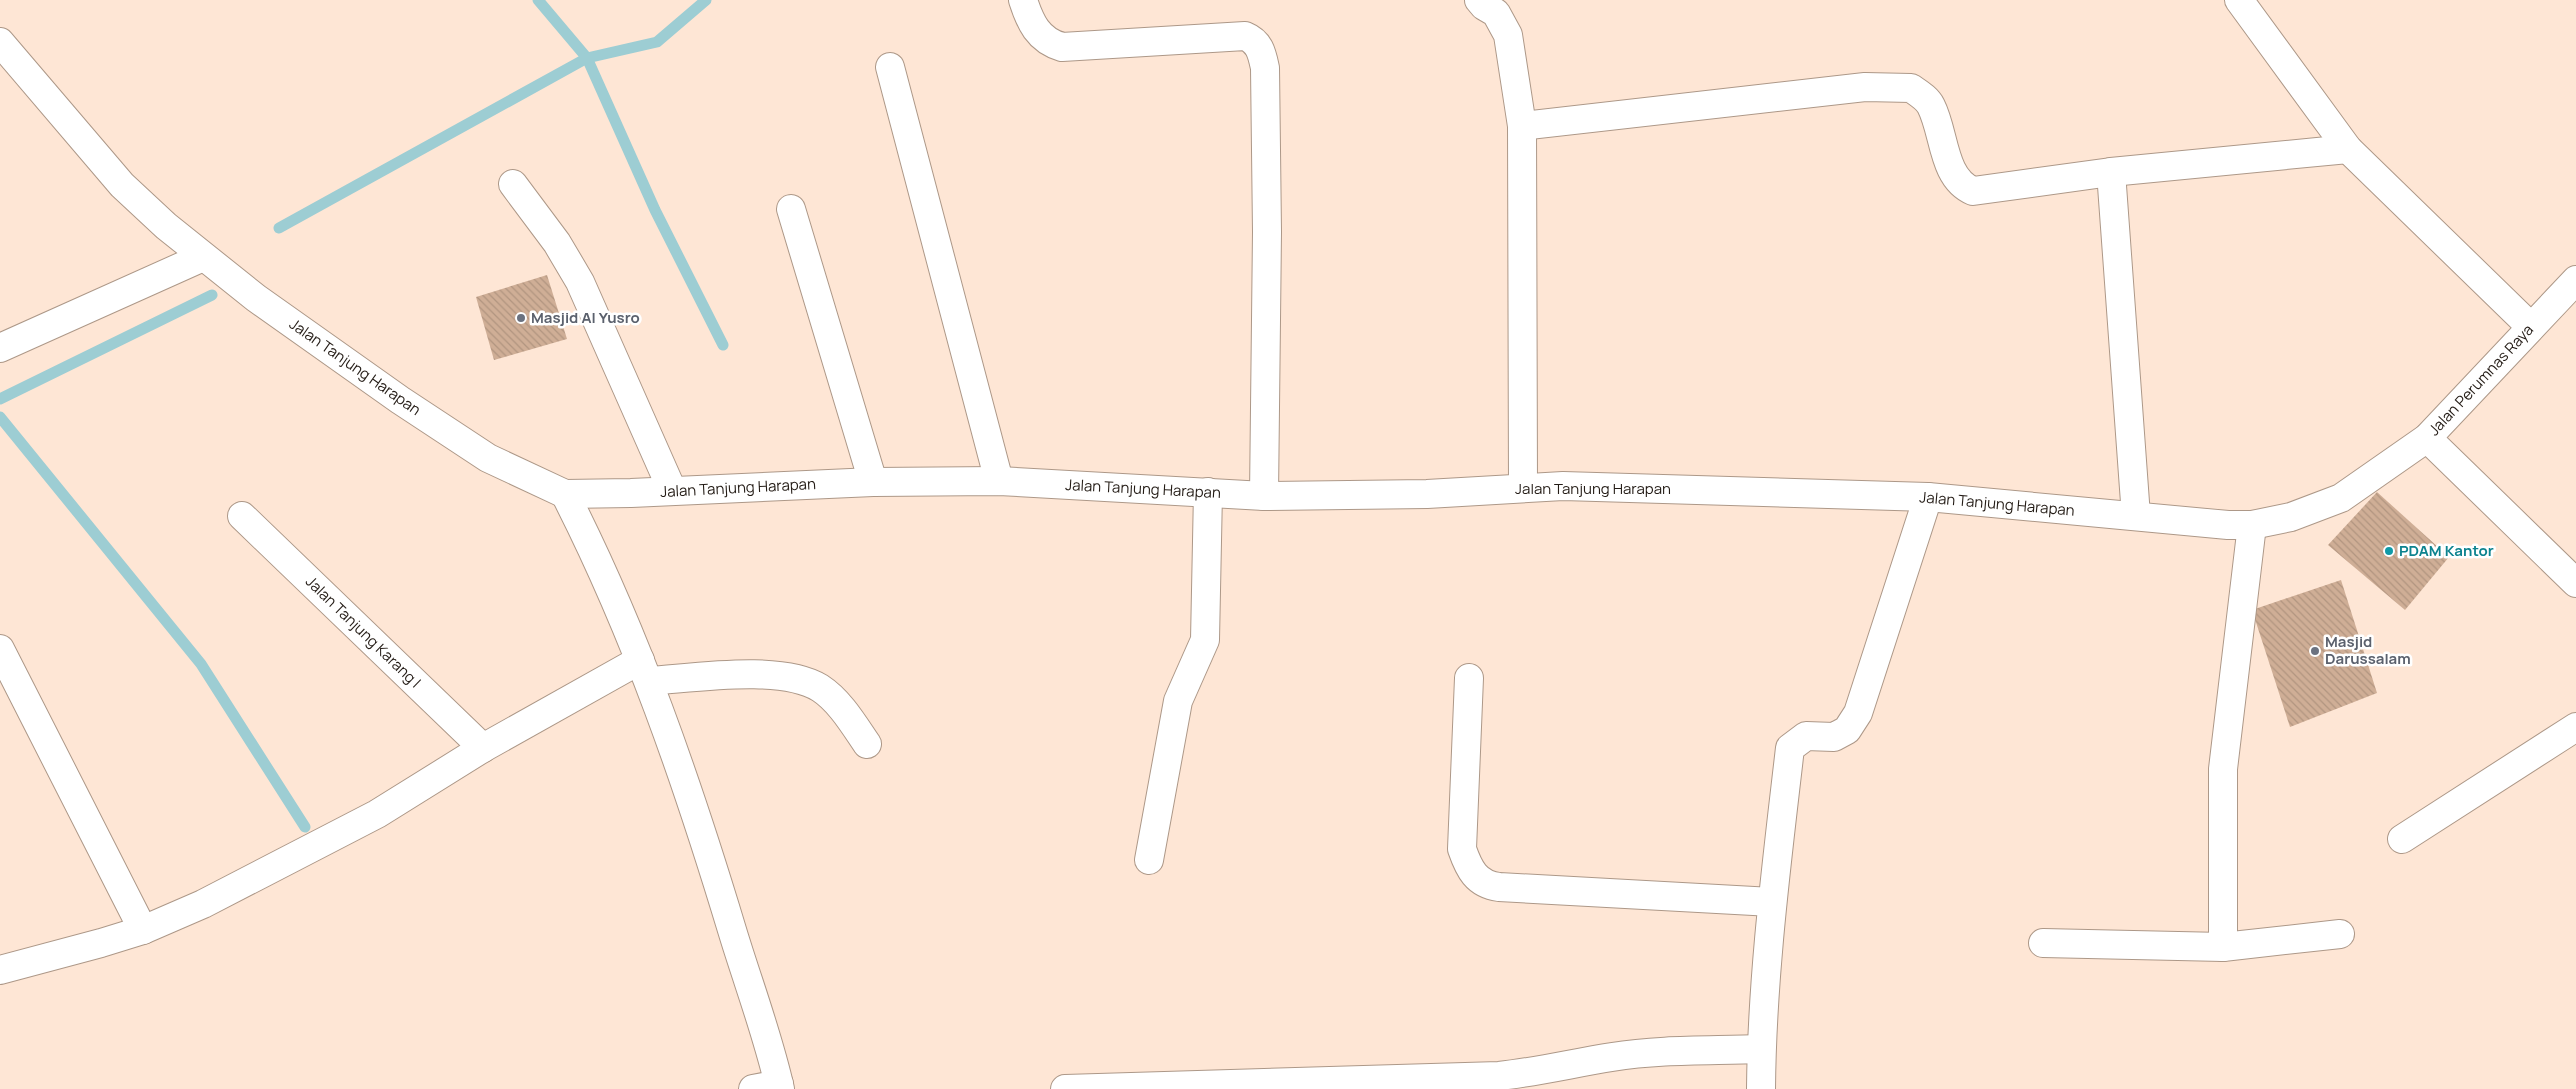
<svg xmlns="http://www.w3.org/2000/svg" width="2576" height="1089" viewBox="0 0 2576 1089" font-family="Manrope,sans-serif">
  <defs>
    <pattern id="building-back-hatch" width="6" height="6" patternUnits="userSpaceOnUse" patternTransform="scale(1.25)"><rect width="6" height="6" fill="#cfae96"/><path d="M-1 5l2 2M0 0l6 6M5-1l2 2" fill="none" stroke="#b19580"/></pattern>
  </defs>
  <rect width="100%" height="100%" fill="#fee6d5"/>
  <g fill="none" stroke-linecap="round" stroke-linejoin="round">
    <!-- stream -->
    <g stroke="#9dcdd3" stroke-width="11">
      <path d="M538,0L587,58L655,210L723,345"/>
      <path d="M279,228L587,58L657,42L706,0"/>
      <path d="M0,399L212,295"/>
      <path d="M0,417L201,664L305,827"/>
    </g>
  </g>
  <!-- building -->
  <g fill="url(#building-back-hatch)">
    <path d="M547,275L567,339L494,360L476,297Z"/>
    <path d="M2377,492L2449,557L2405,610L2328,545Z"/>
    <path d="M2341,580L2377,693L2290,727L2252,610Z"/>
  </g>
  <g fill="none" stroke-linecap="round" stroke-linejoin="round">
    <defs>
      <g id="minor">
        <path d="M1023,0C1030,22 1038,40 1062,47L1245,36C1260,42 1262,54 1265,68L1267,232L1264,496"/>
        <path d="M1479,0L1484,6L1496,13L1508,35L1522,126L1523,487"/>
        <path d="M2239,0L2348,149L2531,327"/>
        <path d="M0,42L122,185L166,226L256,298L400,400L488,458L565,494L631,493L873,482L999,481L1264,496L1427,494L1563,486L1928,497L2228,525H2252L2291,517L2341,498L2427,438L2576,280"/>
        <path d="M890,67L999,481"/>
        <path d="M1522,126L1865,87L1911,88C1918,93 1927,98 1931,106C1945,133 1942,178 1973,191L2111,172L2348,149"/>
        <path d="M2111,172L2136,516"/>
        <path d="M513,184L557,243L580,282L672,490"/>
        <path d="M791,209L873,482"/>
        <path d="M0,348L203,257"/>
        <path d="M2427,438L2576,583"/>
        <path d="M565,494C636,633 687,781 732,930C748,983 768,1035 780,1089"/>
        <path d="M242,516L483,748"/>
        <path d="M0,649L143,930"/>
        <path d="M1469,678L1462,849C1469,869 1476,884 1499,887L1772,902"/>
        <path d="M649,681C695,678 781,664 820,688C840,701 854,725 867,744"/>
        <path d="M2402,839L2576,727"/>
        <path d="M1149,860L1178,701L1205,640L1208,492"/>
        <path d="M2043,943L2223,947V769L2252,525"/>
        <path d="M2223,947L2340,934"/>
        <path d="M0,970L101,943L143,930L203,904L377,814L483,748L640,660"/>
        <path d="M753,1089L779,1084"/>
        <path d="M1065,1089L1499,1076C1537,1072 1574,1063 1612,1057C1661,1049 1711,1051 1761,1049"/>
        <path d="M1761,1089C1762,975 1777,861 1790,748L1806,736L1834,737L1847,730L1858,713L1928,497"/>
      </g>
    </defs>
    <!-- minor casing -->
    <use href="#minor" stroke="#ad9888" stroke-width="30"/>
    <!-- minor -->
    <use href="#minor" stroke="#fff" stroke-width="28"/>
  </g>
  <!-- markers -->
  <g fill="#6b7280" stroke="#fff" stroke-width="2">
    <circle cx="521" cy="318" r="5"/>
    <circle cx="2315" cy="651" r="5"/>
  </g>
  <circle fill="#0f9aa8" stroke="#fff" stroke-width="2" cx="2389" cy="551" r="5"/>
  <g text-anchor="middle" stroke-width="5" stroke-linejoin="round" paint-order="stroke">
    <!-- worship labels -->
    <g font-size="15" font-weight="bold" fill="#5b616d" stroke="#fff" text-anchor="start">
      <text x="531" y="323">Masjid Al Yusro</text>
      <text x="2325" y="647">Masjid<tspan x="2325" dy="17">Darussalam</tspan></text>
    </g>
    <!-- street labels -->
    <g font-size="15" fill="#231b15" stroke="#fff">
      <text transform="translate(355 367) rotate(35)" y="5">Jalan Tanjung Harapan</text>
      <text transform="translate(2481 380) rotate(-47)" y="5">Jalan Perumnas Raya</text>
      <text transform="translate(738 488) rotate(-3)" y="5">Jalan Tanjung Harapan</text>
      <text transform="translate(1143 489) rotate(3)" y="5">Jalan Tanjung Harapan</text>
      <text x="1593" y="494">Jalan Tanjung Harapan</text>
      <text transform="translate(1997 504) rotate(5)" y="5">Jalan Tanjung Harapan</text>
      <text transform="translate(363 632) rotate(44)" y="5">Jalan Tanjung Karang I</text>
    </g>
    <!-- culture labels -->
    <g font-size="15" font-weight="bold" fill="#0d838f" stroke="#fff" text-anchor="start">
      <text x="2399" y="556">PDAM Kantor</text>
    </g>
  </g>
</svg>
